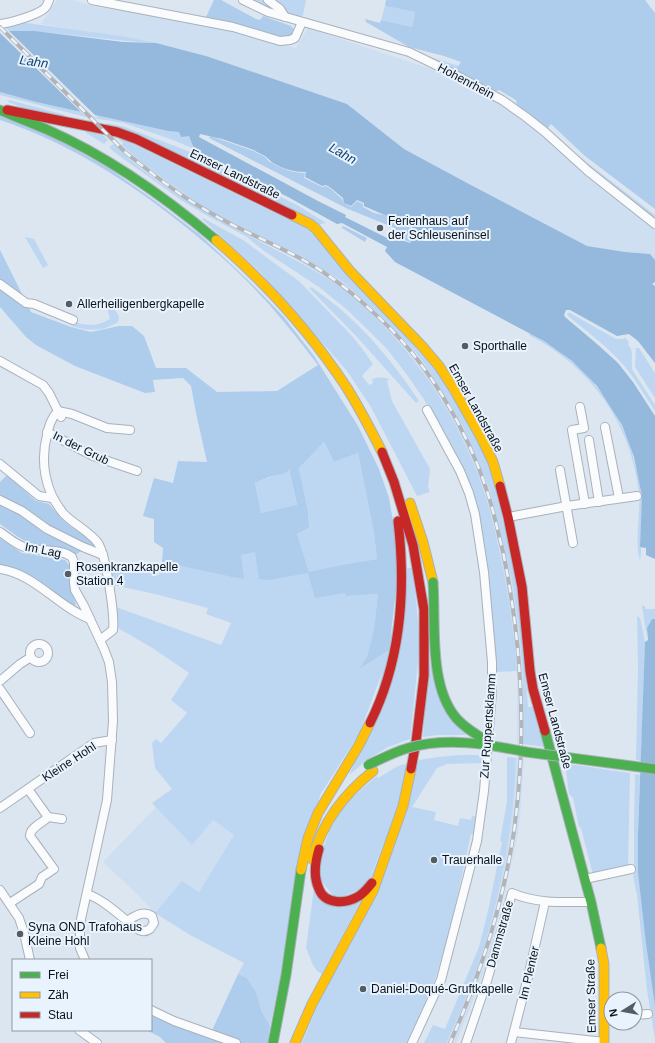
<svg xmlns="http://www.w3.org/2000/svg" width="655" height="1043" viewBox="0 0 655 1043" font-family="Arial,sans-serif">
  <rect width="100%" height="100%" fill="#dce6f1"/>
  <!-- built -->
  <g fill="#cedff2">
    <path d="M57,0H73L92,6L175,19L239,33L296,48L308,28L446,74L501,105L542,134L655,229V260L649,254L625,252L587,246L469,184L404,149L347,104L206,56L156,43L41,24Z"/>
    <path d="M122,145L142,163L204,208L301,256L343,282L381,316L413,349L425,364L463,427L490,490L512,582L519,630L523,677V744L517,743V671L513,628L500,552L487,498L464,442L452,419L418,364L400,343L370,312L339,287L322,275L285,253L195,206L154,177L117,148Z"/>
    <path d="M516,758H524L521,806L518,834L507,883L486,966L468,1014L456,1043H446L466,996L502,873L511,820Z"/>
    <path d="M156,807L192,844L213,820L234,835L199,892L182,881L155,913L139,896L103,862Z"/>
  </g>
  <!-- green -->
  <g fill="#bdd7f2">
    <path d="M249,0H306L303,15L301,17L266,8Z"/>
    <path d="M385,6L415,12L412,27L381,20Z"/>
    <path d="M20,22L121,36L156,43C107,41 58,31 9,31L5,27Z"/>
    <path d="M420,54L459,66L456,70Z"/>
    <path d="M0,92L36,102L168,131L179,132L189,136L194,149L173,140L124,123L86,117L0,95Z"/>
    <path d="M9,100L62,114L67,117L26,109L8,102Z"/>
    <path d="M106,123L125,127L188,151L297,205L326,223L316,225L108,126Z"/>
    <path d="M548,128L576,154L655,215L654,219L580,160L547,129Z"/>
    <path d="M86,129L104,136L108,140L104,144L86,133Z"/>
    <path d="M120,138L304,227L313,234L388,316L447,383L489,463L519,587L528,707H535L545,747L523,744V677L519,630L512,582L490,490L463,427L425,364L413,349L381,316L343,282L301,256L204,208L142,163L122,145L123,143L119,139Z"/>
    <path d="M114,144C172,203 250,233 320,274C343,287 364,306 383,325C430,373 465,433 486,497C490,509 492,522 496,535C506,580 514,625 517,671L496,672L484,552L449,443L423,398L407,375L387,349L365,327L345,308L319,287L264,251L247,237L204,214L181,200L114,152L109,147Z"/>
    <path d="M203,218L243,240L300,282L351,335L361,347L373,364L362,376L369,385L373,383L372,379C378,377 382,377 389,379L387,381L392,401L430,469L428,487L430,492L417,496L371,407L347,371L259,271L202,219Z"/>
    <path d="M25,237L34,239L48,265L43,268Z"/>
    <path d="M311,287C355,316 390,357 419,401L416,403L357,337L309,288Z"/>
    <path d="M111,305L119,316L118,322C102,332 89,331 71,326L73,322C89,326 95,327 110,319L107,307Z"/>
    <path d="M567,313H570L616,339H624L625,337L626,339L629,342L628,345C635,350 630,363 633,371L655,405V411C644,394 633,375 619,360C604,344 585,330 568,316Z"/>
    <path d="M530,333C583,362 621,405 635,464C638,475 641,486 642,497C642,507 641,517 641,527C640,537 642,552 640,560C634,542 641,513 639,493C631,423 591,367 529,335Z"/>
    <path d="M636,348H639L655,373V398L635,367Z"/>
    <path d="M324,442L334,462L358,453L374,533L377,559L341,565L309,573L346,593V596L378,594L374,629L367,657L360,668L389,650L387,660L359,734L320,795L270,1026L262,1012L256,992L247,978L238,974L244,963L190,935L155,913L182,881L199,892L234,835L213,820L192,845L152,803L172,789L155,768L152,743L156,739L161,743L187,713L171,700L189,673L154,649L118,628L116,607L221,645L231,623L206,614L208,608L155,594L113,585L109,564L159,575L162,562L236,578L243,579L240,554L255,552L309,572L297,534L309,528L308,511L299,468Z"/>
    <path d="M289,469L297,506L261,513L255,483C267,478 278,475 289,469Z"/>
    <path d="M406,568H413L420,643L410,739L388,747L365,761V762L349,775L369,731Z"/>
    <path d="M642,606H645V609H655V619H652L647,628V637Z"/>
    <path d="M637,616L640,618L645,642L641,761L636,760L638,666Z"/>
    <path d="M429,663L466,735H438L423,737Z"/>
    <path d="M460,755H478L481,759V763L447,764L437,768L412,807L436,812L434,820L458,826L460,818L471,820L472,816L479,817L475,835L471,834L449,934L434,983L407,1043H302L419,760L438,757Z"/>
    <path d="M507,757L516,758C515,779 514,800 511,821C501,897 480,975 446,1043H424L433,1025L445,1029L479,947L488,911L502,842L500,841L507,801Z"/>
    <path d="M408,763L394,819L366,887L336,899L318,877L321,855L329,831L346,803L377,776L378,778L398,766Z"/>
    <path d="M562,763L630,773L628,867L593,875L581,828L579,827L573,798L569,794L566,771Z"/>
    <path d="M635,774L640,775L638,835V873L646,944L655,1006V1039L647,990L637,895L633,876L635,871L634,863V824Z"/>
    <path d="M314,888L316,892L361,901L322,974L317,971L313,965L306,948Z"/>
  </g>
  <!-- forest -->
  <g fill="#aeccec" fill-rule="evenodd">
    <path d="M214,0H221L256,19L260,20L263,16L291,26L295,31L293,35C272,40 253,28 233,23C224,20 215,19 206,17Z"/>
    <path d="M386,0H645L655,13V209L585,156L551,124L547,129L517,107L516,100L499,90L494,92L455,71L461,62L444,56L409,47L366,22L365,19L380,23L381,20L412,27L415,12L385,6Z"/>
    <path d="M0,116L49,135L107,167L154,200L200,235L250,282L283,316L314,356L358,426L379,469L389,498L395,532L398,572L389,650L359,669L367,657L374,629L378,594L346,596L345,593L315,598L308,573L269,580L259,579L255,552L241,555L244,579L236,578L162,562L163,548L154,542V519L143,516L154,478L173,483L178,461L207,462L196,413L191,386L183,378L153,380L155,392L145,393L75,366L36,345L26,337L0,307V250L31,312L71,327L91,332L119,326H132L144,336L156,368H186L217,392L277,391L318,365C307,351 296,336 284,322C251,281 211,246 169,214C117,174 63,141 0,120ZM324,442L334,462L358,453L374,533L377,559L341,565L309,572L297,534L309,528L308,511L299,468ZM289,469L297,505L261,513L255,483L269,477L286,473Z"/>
    <path d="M210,136L254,151C257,154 261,154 265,157C267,159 269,162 272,163C282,169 293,173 305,173L304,178L322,187L326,186L331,189L342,199L344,203L351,207L357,201L363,204V207L374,213L384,215L411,228L412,237L410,242L392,235L395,228L348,209L209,138Z"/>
    <path d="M343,226L367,238L365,242L342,228Z"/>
    <path d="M7,475L36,501L49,504L61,518L70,526L94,544L96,547L95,549L83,550L75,555C63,543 44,549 30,543C19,539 9,530 0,524V482Z"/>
    <path d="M0,538L22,553L65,560L69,565L71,590L76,604L73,606L22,571L0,565Z"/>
    <path d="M238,974L247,978L256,992L262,1012L270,1026L268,1043H166L160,1037L148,1031L151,1030V1019L153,1016L161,1020L209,1037Z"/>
  </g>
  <!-- water -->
  <g fill="#95b8dd" fill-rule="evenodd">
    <path d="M0,31H34L123,42L156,43L206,56L347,104L404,149L469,184L587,246L625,252L650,254L655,260V282L652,284L655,286V363L638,341L629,334L617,336L570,310H566L564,315L565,317L597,344L618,363L633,382L655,416V559L646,555V548L640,547L642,496L634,457L622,425L597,386L572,361L544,341L395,262L385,251L387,247L342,223L337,224L288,197L197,151L194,149L189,136L181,137L179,132L168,131L36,102L0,92ZM200,134L222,139L254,150C258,153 262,154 265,156C268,158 270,161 273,163C283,169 294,172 306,172L305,177L322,186L326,185L331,188L343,198L344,203L351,206L357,200L364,203V206L412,227V237L410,243L393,237L391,240L345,217L346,215L318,201L199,137Z"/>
    <path d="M652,619H655V1006L646,944L638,873V835L645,642L648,640L647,628Z"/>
  </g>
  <!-- pier -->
  <path fill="#dce6f1" d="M0,29H7L98,118L84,115L0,33Z"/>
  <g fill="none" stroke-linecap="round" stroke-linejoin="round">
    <defs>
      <g id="street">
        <path d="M92,0L233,27L280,41L290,40L295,38L302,22"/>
        <path d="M243,0L268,12L409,52L450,72L502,100L526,117L545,132L588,171L655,224"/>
        <path d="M268,0L280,9L285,17"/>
        <path d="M0,24C10,23 38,15 45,8C47,6 48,3 49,0"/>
        <path d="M0,284L26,303L34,304L73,320"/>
        <path d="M0,361L43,385L49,393L61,417"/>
        <path d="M580,407L584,428L572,430L585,504"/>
        <path d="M58,411C51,418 49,426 47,435C40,462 45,491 63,513C73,524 89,531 98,543C106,555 115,615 113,630L100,640"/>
        <path d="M58,411L72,414L107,428L130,430"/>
        <path d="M605,427L619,498"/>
        <path d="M47,432L93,456L137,471"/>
        <path d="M589,440L599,502"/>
        <path d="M0,464L39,496L52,498"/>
        <path d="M560,470L573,543"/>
        <path d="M0,500L22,511L47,529L83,547L103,555"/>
        <path d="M508,517L567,506L637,496"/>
        <path d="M0,532C9,538 16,545 27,548C41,552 59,548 72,557L74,563V583L75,590L84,606L104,649L109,662L112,682L113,721L107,800L81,919L80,932V948L85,960"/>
        <path d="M0,569C35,574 58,607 90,619"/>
        <circle cx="39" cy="653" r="9"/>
        <path d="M0,681L20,664L31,657"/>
        <path d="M0,689L30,733"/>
        <path d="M0,808L94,743L112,740"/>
        <path d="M48,817L62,819"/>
        <path d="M585,879L631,869"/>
        <path d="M0,890L19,918L24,933L30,960"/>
        <path d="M87,894C105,900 123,919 139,930C143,932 147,931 150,929L154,923L152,916C143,910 135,916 127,921"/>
        <path d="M10,903L39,884L42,877L54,869L30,836C30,827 43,823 48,817L28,789"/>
        <path d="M151,1010L174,1021L236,1043"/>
        <path d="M635,1015L648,1014"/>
        <path d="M79,1030L97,1043"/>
        <path d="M514,1032L604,1042"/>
        <path d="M412,1043L441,980L477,841L484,791L492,692V662L484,572L475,514L469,493L460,471L427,410"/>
        <path d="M466,1043L487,981L512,893C537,904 564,902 591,902"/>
        <path d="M511,1043L528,977L545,902"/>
      </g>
      <g id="fast">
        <path d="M0,110C16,117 32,123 48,130C109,157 165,197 216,240"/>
        <path d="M545,731L591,902L601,948"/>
        <path d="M273,1043L286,975L301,870"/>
      </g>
      <g id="slow">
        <path d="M292,215L310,224L316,229L350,271L422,346L439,366L454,389L481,437L493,462L500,486"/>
        <path d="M216,240C266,283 311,333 347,388C360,409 371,430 382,452"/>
        <path d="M410,503L423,542L433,582"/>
        <path d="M312,859C323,822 343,795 373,771"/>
        <path d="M301,870L308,838L318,813L359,745L370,723"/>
        <path d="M601,948L604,964V1043"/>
        <path d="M295,1043L312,1004L373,891L403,806L411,769"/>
      </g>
      <g id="jam">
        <path d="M7,110L117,132L136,139L292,215"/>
        <path d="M382,452L394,482L413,545L424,610V676L416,742L411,769"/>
        <path d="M500,486L508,517L522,587L530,671L533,689L545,731"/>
        <path d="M370,723C401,661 406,589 398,521"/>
        <path d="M319,849C315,862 313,876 319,889C325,905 346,904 359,896C364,893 368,888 372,883"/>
      </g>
    </defs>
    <!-- street casing -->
    <use href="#street" stroke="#aab1b9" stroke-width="10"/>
    <!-- fast casing -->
    <use href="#fast" stroke="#aab1b9" stroke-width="11"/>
    <!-- slow casing -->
    <use href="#slow" stroke="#aab1b9" stroke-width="11"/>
    <!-- jam casing -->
    <use href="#jam" stroke="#aab1b9" stroke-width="11"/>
    <!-- street -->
    <use href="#street" stroke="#fafbfd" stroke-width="8"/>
    <!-- fast -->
    <use href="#fast" stroke="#4caf50" stroke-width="9"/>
    <!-- slow -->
    <use href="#slow" stroke="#ffc107" stroke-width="9"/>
    <!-- jam -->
    <use href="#jam" stroke="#c62828" stroke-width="9"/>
    <defs>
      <path id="rail" d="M0,27L125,152C150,172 176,193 204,209C236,229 272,242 305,261C330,275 353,293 374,313C426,359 467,428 488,494C494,513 498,532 503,552C522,643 527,738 514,831C503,904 480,976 450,1043"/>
    </defs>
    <!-- rail casing -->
    <use href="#rail" stroke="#b2b4b7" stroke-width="4"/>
    <!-- rail -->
    <use href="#rail" stroke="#e8f3fe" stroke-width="2.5" stroke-dasharray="8" stroke-linecap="butt"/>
    <defs>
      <g id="fast-bridge">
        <path d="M433,582C436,623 428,686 457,719C467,730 480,737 492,744"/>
        <path d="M526,752L655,769"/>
        <path d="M368,765C381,759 394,752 408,748C447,737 487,744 526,752"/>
      </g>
    </defs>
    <!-- fast-bridge casing -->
    <use href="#fast-bridge" stroke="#aab1b9" stroke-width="11" stroke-linecap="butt"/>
    <!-- fast-bridge -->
    <use href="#fast-bridge" stroke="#4caf50" stroke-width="9"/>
  </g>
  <!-- markers -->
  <g fill="#545c64" stroke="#e8f3fe" stroke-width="1.5">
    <circle cx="380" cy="228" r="4"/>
    <circle cx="69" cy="304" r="4"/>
    <circle cx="465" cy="346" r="4"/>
    <circle cx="68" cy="574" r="4"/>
    <circle cx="434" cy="860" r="4"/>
    <circle cx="20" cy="934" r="4"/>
    <circle cx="363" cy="989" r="4"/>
  </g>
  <g text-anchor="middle" stroke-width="4" stroke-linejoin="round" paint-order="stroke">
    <!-- street labels -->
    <g font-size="12" fill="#0b1118" stroke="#e8f3fe">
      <text transform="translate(466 81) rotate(28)" y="4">Hohenrhein</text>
      <text transform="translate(235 174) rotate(26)" y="4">Emser Landstraße</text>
      <text transform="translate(476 408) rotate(61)" y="4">Emser Landstraße</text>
      <text transform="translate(81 448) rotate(26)" y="4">In der Grub</text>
      <text transform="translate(43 550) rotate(11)" y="4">Im Lag</text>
      <text transform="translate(555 721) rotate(75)" y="4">Emser Landstraße</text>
      <text transform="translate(488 726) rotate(-86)" y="4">Zur Ruppertsklamm</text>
      <text transform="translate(69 762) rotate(-33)" y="4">Kleine Hohl</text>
      <text transform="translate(500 934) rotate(-74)" y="4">Dammstraße</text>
      <text transform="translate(529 973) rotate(-77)" y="4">Im Plenter</text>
      <text transform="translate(591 996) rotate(-91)" y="4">Emser Straße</text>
    </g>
    <!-- poi labels -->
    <g font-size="12" fill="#0b1118" stroke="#e8f3fe" text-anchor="start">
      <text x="388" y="225">Ferienhaus auf<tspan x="388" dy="14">der Schleuseninsel</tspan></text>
      <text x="77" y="308">Allerheiligenbergkapelle</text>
      <text x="473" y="350">Sporthalle</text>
      <text x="76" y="571">Rosenkranzkapelle<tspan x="76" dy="14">Station 4</tspan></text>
      <text x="442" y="864">Trauerhalle</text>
      <text x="28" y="931">Syna OND Trafohaus<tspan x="28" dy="14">Kleine Hohl</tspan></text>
      <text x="371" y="993">Daniel-Doqué-Gruftkapelle</text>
    </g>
    <!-- water labels -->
    <g font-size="13" font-style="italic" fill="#0e426f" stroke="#e8f3fe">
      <text transform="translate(34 61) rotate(8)" y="5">Lahn</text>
      <text transform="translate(343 153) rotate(29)" y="5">Lahn</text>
    </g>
  </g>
  <!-- legend -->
  <rect x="12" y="959" width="140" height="72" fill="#e8f3fe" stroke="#9099a2"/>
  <rect x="20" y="972" width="20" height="6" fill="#4caf50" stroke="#9099a2"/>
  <text x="48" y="979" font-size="12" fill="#0b1118">Frei</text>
  <rect x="20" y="992" width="20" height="6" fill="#ffc107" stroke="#9099a2"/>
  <text x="48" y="999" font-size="12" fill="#0b1118">Zäh</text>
  <rect x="20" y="1012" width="20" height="6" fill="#c62828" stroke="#9099a2"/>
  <text x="48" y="1019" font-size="12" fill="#0b1118">Stau</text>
  <!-- north arrow -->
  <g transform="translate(623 1011) rotate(259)"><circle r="19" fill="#e8f3fe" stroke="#9099a2"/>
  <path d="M0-3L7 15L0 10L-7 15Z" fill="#545c64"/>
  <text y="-6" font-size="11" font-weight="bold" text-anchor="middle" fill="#0b1118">N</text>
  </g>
</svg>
